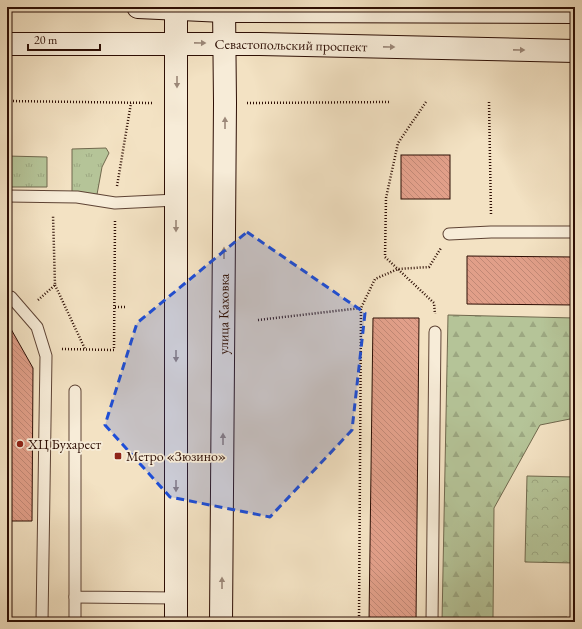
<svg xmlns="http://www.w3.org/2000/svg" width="582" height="629" viewBox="0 0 582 629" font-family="'EB Garamond',serif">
  <defs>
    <pattern id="grass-tufts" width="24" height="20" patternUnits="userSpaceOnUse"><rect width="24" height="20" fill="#b5c498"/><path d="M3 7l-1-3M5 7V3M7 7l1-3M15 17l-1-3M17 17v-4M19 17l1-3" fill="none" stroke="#9ca781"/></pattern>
    <pattern id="forest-firs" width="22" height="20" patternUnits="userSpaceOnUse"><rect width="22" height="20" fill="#b5c498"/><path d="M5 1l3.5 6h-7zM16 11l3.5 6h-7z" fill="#9ca781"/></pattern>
    <pattern id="park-crowns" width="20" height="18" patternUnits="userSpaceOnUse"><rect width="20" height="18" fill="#b5c498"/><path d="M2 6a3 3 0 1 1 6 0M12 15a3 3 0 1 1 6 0" fill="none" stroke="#9ca781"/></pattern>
    <pattern id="building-back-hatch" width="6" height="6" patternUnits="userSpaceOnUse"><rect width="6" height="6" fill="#e19f89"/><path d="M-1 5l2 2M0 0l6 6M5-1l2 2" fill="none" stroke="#c18875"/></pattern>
  </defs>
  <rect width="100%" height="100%" fill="#f3e2c3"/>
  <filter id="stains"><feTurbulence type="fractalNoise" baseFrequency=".005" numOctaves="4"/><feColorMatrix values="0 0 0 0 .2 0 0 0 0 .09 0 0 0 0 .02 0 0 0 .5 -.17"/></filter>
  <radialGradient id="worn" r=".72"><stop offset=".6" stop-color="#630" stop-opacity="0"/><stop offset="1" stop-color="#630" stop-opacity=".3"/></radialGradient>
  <!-- grass -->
  <g fill="url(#grass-tufts)" stroke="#71694e">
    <path d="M106,148L109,153L102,167L96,200L72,196V149Z"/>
    <path d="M7,156L47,157V187H7Z"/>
  </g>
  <!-- forest -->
  <path fill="url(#forest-firs)" stroke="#71694e" d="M448,315L575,318V418L540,425L494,508L493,618L567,617V622H442Z"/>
  <!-- park -->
  <path fill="url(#park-crowns)" stroke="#71694e" d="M527,476L575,477V563L525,562Z"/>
  <!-- building -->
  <g fill="url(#building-back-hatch)" stroke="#2d0e04">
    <rect x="401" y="155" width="49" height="44"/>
    <path d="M467,256L575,257V305L467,304Z"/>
    <path d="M373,318H419L416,622H369Z"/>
    <path d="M7,322L33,368L32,521H7Z"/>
  </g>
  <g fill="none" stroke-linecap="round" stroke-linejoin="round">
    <defs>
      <g id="service">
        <path d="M7,196L77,197L115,203L176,200"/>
        <path d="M449,234L491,232H575"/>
        <path d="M7,297H11L37,327L46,356L42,622"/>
        <path d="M75,391V597L176,598"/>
        <path d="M75,622V597"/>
        <path d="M432,622L435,332"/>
      </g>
      <g id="secondary">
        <path d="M138,7L224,11L575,12"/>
        <path id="s1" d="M7,44H260L575,51"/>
        <path d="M176,622V7"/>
        <path id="s2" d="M221,622L225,103L224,7"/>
      </g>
    </defs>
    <!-- service casing -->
    <use href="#service" stroke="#5e4334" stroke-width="13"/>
    <!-- secondary casing -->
    <use href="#secondary" stroke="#2d0e04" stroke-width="24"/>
    <!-- path -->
    <g stroke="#2d0e04" stroke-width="2.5" stroke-dasharray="1 2" stroke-linecap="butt">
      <path d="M7,101L152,103"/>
      <path d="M426,102L398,143L386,198L385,257L434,303L435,314"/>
      <path d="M489,102L491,215"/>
      <path d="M247,103L391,102"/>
      <path d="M117,186L131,103"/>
      <path d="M55,285L85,349"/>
      <path d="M38,300L55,285L53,215"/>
      <path d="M115,307H125"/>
      <path d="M258,320L361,308"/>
      <path d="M62,349L114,350L115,221"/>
      <path d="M359,622L361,308L375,279L398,269L429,267L441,248"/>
    </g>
    <!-- service -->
    <use href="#service" stroke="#f7ecd8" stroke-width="11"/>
    <!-- secondary -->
    <use href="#secondary" stroke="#f7ecd8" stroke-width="22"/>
  </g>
  <!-- one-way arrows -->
  <defs><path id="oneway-solid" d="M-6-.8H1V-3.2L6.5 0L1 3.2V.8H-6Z"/></defs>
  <g fill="#9c8879">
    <use href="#oneway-solid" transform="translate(200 43) rotate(1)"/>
    <use href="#oneway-solid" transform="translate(389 47) rotate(1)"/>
    <use href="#oneway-solid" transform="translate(519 50) rotate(1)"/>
    <use href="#oneway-solid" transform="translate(177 82) rotate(90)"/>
    <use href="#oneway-solid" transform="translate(225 123) rotate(-90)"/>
    <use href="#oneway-solid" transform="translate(176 226) rotate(90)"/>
    <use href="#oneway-solid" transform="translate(224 253) rotate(-90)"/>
    <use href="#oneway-solid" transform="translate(176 356) rotate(90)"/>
    <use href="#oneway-solid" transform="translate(223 439) rotate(-90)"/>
    <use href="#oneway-solid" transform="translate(176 486) rotate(90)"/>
    <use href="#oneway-solid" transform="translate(222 583) rotate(-90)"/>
  </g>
  <!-- marked area -->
  <path fill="#1d4ed8" fill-opacity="0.2" stroke="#1d4ed8" stroke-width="3" stroke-dasharray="8 5" stroke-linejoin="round" d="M247,232L365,313L352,430L270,517L170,497L105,425L137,323Z"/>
  <!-- markers -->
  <g fill="#8f2418" stroke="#f7ecd8" stroke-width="1.5">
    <circle cx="20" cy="444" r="4"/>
    <rect x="114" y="452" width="8" height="8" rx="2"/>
  </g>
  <g text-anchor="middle" stroke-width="3.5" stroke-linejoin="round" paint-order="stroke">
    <!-- street labels -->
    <g font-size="14" fill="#2d0e04" stroke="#f7ecd8">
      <text dy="5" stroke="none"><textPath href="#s1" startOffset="284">Севастопольский проспект</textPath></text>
      <text dy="5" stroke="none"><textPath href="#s2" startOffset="308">улица Каховка</textPath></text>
    </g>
    <!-- poi labels -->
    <g font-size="14" fill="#2d0e04" stroke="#f7ecd8" text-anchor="start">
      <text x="28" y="449">ХЦ Бухарест</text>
      <text x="126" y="461">Метро «Зюзино»</text>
    </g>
  </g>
  <!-- margin -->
  <rect width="582" height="629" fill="none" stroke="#f3e2c3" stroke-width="24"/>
  <rect x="8" y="8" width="566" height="613" fill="none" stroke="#2d0e04" stroke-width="2"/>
  <rect x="12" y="12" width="558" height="605" fill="none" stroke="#2d0e04"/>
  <!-- scale -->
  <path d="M28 44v6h72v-6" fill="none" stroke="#2d0e04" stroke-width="2"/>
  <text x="34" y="44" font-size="12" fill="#2d0e04" stroke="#f7ecd8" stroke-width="3" paint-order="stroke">20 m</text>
  <rect width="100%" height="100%" filter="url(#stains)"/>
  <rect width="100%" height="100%" fill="url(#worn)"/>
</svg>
